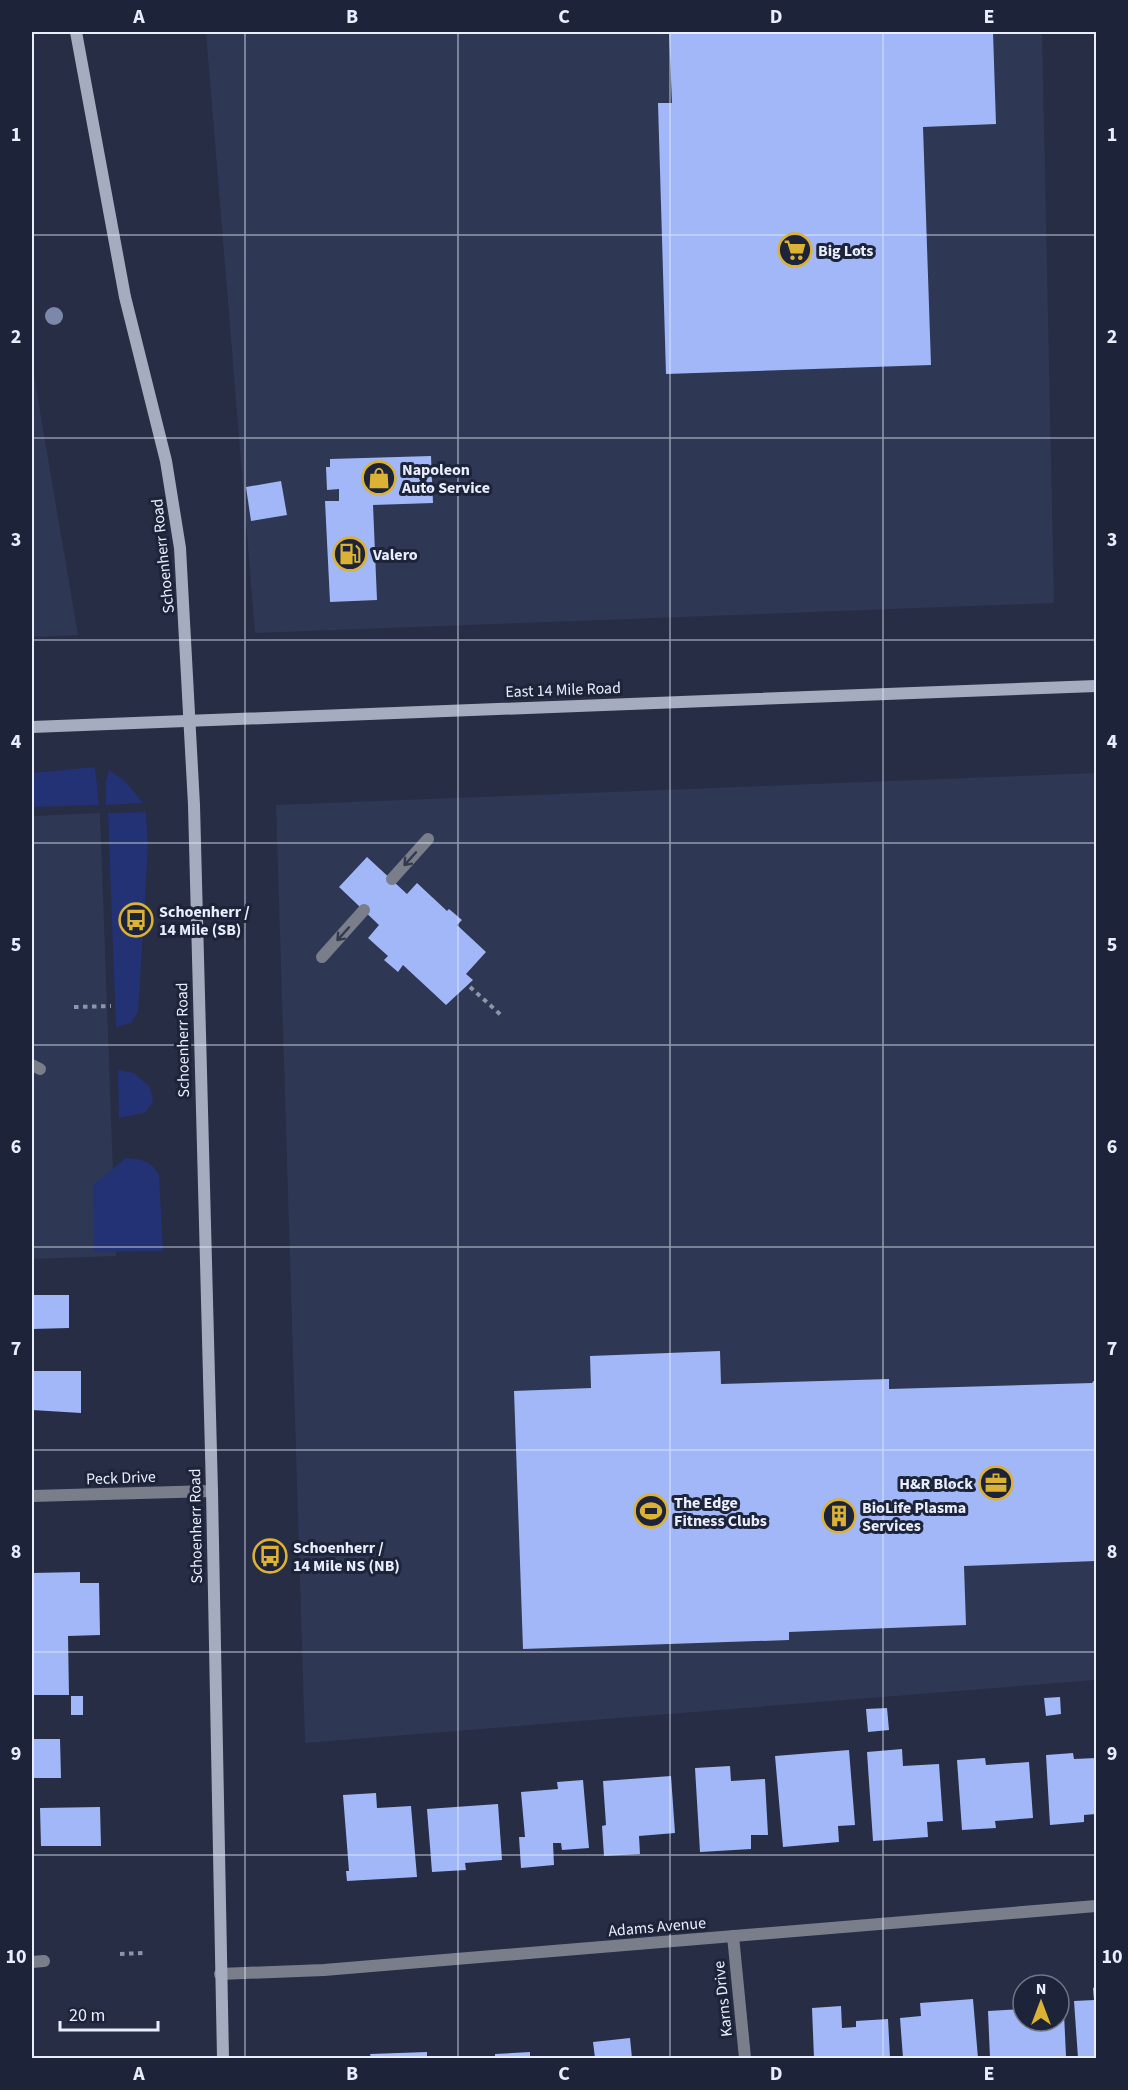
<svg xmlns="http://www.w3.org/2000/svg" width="1128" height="2090" viewBox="0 0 1128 2090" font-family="'Source Sans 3',sans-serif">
  <rect width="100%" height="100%" fill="#262d44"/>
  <!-- built -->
  <g fill="#2e3753">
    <path d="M206,32H1042L1054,603L255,633Z"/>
    <path d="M32,362L43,429L78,635L32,637Z"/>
    <path d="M1096,773V1680L305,1743L276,805Z"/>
    <path d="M100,813L116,1256L32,1259V816Z"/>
  </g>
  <!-- green -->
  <g fill="#233274">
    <path d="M95,767L99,805L32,807V773Z"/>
    <path d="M109,770L125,781L143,803L106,805V781Z"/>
    <path d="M146,812L148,849L138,1012L131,1023L116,1027L108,813Z"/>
    <path d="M118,1070L134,1073L150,1087L153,1102L145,1113L119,1118Z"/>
    <path d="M126,1158C142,1159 151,1161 159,1175L163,1251L94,1252L93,1185Z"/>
  </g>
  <!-- building -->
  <g fill="#a1b7f7">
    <path d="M669,32H993L996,124L923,127L931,365L666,374L658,103H672Z"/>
    <path d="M431,456L433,503L373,505L377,600L330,602L325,501H339V489L327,490L326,467H330V459Z"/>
    <path d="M281,481L287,515L251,521L246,487Z"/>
    <path d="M367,857L407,894L417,883L447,911L449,909L462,920L457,925L486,952L466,974L473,980L446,1005L403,965L398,972L384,960L388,956L368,938L379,925L339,887Z"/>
    <path d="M32,1295H69V1328L32,1329Z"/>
    <path d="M720,1351L721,1384L889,1379V1389L1092,1383L1096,1378V1561L964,1566L966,1625L789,1632V1640L523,1649L514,1391L591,1388L590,1356Z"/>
    <path d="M32,1371H81V1413L32,1410Z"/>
    <path d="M80,1572V1583H99L100,1635L68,1636L69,1695H32V1573Z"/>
    <rect x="71" y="1696" width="12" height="19"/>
    <path d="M1060,1697L1061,1714L1046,1716L1044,1698Z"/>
    <path d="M887,1708L889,1730L868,1732L866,1709Z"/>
    <path d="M32,1739H60L61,1778H32Z"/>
    <path d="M902,1749L903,1766L939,1764L943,1821L927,1822L928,1837L873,1841L867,1752Z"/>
    <path d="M849,1750L855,1825L838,1826L839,1842L783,1847L775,1756Z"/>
    <path d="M1073,1753L1074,1759L1096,1758V1814L1084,1815V1822L1050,1825L1046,1755Z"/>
    <path d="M985,1758L986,1765L1029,1762L1033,1818L995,1821L996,1828L962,1830L957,1760Z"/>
    <path d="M730,1766L731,1781L765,1779L768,1835H751V1849L700,1852L695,1768Z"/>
    <path d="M671,1776L675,1833L639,1836L640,1854L604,1856L602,1826L606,1825L603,1781Z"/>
    <path d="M583,1780L589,1848L562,1850L561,1843H553L554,1865L521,1868L519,1837H525L521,1792L558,1789L557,1782Z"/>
    <path d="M376,1793L377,1808L411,1806L417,1877L347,1881L346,1871H349L343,1795Z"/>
    <path d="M498,1804L502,1860L465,1863L466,1870L432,1872L427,1809Z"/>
    <path d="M100,1807L101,1846H41L40,1808Z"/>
    <path d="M1096,1987V2058H1078L1074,2001L1094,2000L1093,1988Z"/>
    <path d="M1059,1992H1063L1066,2056L990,2058L988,2011L1023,2009V2021H1059Z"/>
    <path d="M973,1999L978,2058H903L900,2018L921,2016L920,2003Z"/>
    <path d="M841,2006L842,2028L856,2027V2021L888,2019L890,2058H814L812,2008Z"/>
    <path d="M630,2038L632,2058H595L593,2042Z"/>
    <path d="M427,2052V2058H371L370,2054Z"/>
    <path d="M530,2052V2058H495V2054Z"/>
  </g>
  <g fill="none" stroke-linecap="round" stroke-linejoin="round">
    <!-- path -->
    <g stroke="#8f95a8" stroke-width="4" stroke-dasharray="4.5 4.5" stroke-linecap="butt">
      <path d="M470,987L501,1015"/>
      <path d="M74,1007L111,1006"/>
      <path d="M120,1954L143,1953"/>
    </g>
    <!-- lane -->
    <g stroke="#7a7e8b" stroke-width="12">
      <path d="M392,879L428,839"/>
      <path d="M322,957L364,910"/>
      <path d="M32,1065L40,1069"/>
    </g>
    <!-- street -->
    <g stroke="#7a7e8b" stroke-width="12">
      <path d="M32,1496L212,1491"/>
      <path d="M733,1936L745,2058"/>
      <path d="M32,1962L44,1961"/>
      <path d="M220,1974L324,1970L1096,1906"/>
    </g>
    <!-- secondary -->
    <g stroke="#a5acbf" stroke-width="12">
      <path d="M76,32L125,297L166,461L180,548L194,805L212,1491L223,2058"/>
      <path d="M32,727L1096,686"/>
    </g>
  </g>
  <!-- trees -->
  <circle fill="#7c88a9" cx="54" cy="316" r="9"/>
  <!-- one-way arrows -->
  <defs><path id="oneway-shaft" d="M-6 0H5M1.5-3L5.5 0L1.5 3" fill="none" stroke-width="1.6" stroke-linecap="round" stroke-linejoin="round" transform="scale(1.5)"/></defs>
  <g stroke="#343a4e">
    <use href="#oneway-shaft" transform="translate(410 859) rotate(132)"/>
    <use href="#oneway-shaft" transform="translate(343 934) rotate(132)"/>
  </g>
  <!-- grid -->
  <path fill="none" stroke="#e9eefe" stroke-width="1.5" stroke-opacity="0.55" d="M245,32V2058M458,32V2058M670,32V2058M883,32V2058M32,235H1096M32,438H1096M32,640H1096M32,843H1096M32,1045H1096M32,1247H1096M32,1450H1096M32,1652H1096M32,1855H1096"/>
  <!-- icons -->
  <defs>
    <symbol id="supermarket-ring" viewBox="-11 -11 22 22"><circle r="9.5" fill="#1d243a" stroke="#dbb233" stroke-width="1.5"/><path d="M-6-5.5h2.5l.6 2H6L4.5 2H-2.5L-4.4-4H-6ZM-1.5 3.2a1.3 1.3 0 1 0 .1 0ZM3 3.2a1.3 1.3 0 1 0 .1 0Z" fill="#dbb233"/></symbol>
    <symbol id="shop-ring" viewBox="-11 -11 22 22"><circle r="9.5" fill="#1d243a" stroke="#dbb233" stroke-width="1.5"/><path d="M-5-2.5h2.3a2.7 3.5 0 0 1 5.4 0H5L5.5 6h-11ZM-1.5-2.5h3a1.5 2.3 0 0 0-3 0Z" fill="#dbb233"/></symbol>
    <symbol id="fuel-ring" viewBox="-11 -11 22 22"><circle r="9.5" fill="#1d243a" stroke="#dbb233" stroke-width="1.5"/><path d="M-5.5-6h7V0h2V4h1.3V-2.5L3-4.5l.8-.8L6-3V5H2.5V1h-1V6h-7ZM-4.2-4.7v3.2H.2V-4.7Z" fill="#dbb233"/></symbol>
    <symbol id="bus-ring" viewBox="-11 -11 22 22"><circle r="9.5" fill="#1d243a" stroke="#dbb233" stroke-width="1.5"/><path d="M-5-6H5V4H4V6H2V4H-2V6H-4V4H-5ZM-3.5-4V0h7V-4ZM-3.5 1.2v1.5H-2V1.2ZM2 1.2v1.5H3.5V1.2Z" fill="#dbb233"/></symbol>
    <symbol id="office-ring" viewBox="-11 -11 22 22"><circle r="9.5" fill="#1d243a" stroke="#dbb233" stroke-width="1.5"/><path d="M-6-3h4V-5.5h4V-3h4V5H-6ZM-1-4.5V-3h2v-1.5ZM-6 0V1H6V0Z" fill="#dbb233"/></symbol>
    <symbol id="stadium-ring" viewBox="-11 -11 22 22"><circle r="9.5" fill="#1d243a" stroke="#dbb233" stroke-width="1.5"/><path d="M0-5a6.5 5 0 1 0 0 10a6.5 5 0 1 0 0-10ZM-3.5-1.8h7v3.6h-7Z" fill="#dbb233"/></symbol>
    <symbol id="building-ring" viewBox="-11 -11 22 22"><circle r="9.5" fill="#1d243a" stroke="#dbb233" stroke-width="1.5"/><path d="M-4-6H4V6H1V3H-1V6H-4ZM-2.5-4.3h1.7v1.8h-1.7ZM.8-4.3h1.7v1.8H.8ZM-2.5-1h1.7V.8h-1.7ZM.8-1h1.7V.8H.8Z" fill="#dbb233"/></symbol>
  </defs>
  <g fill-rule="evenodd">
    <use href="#supermarket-ring" x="776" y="231" width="38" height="38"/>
    <use href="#shop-ring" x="360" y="459" width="38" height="38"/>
    <use href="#fuel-ring" x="331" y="535" width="38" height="38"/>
    <use href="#bus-ring" x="117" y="901" width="38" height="38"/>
    <use href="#office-ring" x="977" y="1464" width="38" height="38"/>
    <use href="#stadium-ring" x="632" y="1492" width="38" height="38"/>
    <use href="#building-ring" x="820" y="1497" width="38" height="38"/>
    <use href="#bus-ring" x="251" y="1537" width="38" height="38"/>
  </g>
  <g text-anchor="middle" stroke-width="6" stroke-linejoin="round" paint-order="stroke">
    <!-- poi labels -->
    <g font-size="16" font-weight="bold" fill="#e9eefe" stroke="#1d243a" text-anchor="start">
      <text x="818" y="256">Big Lots</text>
      <text x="402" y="475">Napoleon<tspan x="402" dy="18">Auto Service</tspan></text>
      <text x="373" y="560">Valero</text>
      <text x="159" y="917">Schoenherr /<tspan x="159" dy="18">14 Mile (SB)</tspan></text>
      <text x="973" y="1489" text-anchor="end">H&amp;R Block</text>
      <text x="674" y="1508">The Edge<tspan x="674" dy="18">Fitness Clubs</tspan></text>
      <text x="862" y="1513">BioLife Plasma<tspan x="862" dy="18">Services</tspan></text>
      <text x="293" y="1553">Schoenherr /<tspan x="293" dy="18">14 Mile NS (NB)</tspan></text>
    </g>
    <!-- street labels -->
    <g font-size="16" fill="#e9eefe" stroke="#1d243a">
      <text transform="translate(162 556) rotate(-96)" y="6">Schoenherr Road</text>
      <text transform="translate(563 689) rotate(-2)" y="6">East 14 Mile Road</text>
      <text transform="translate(182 1040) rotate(-91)" y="6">Schoenherr Road</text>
      <text transform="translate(121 1477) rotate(-2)" y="6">Peck Drive</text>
      <text transform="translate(195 1526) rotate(-91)" y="6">Schoenherr Road</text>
      <text transform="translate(657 1926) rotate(-5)" y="6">Adams Avenue</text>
      <text transform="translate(722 1999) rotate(-96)" y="6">Karns Drive</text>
    </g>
  </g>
  <!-- border -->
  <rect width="1128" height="2090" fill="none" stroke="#1d243a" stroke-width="66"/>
  <!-- north arrow -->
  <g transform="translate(1041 2003)"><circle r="28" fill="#1d243a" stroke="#6f7588" stroke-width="1.5"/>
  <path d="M0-4.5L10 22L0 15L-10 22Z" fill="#dbb233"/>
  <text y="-9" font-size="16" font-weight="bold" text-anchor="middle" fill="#e9eefe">N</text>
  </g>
  <!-- scale -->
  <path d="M60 2021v9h98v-9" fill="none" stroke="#e9eefe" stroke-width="3"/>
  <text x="69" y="2021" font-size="18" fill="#e9eefe" stroke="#1d243a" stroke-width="4.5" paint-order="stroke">20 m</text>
  <rect x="33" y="33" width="1062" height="2024" fill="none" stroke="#e9eefe" stroke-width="2"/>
  <g font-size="20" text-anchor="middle" font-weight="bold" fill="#e9eefe">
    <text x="139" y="23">A</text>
    <text x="352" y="23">B</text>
    <text x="564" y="23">C</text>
    <text x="776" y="23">D</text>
    <text x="989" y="23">E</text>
    <text x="16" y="141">1</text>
    <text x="1112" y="141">1</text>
    <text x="16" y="343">2</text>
    <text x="1112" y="343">2</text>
    <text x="16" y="546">3</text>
    <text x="1112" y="546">3</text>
    <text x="16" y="748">4</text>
    <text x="1112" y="748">4</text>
    <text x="16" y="951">5</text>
    <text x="1112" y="951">5</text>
    <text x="16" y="1153">6</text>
    <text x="1112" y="1153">6</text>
    <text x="16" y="1355">7</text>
    <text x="1112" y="1355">7</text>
    <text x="16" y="1558">8</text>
    <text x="1112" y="1558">8</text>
    <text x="16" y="1760">9</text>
    <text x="1112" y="1760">9</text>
    <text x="16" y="1963">10</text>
    <text x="1112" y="1963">10</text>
    <text x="139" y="2080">A</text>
    <text x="352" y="2080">B</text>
    <text x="564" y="2080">C</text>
    <text x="776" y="2080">D</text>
    <text x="989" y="2080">E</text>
  </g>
</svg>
